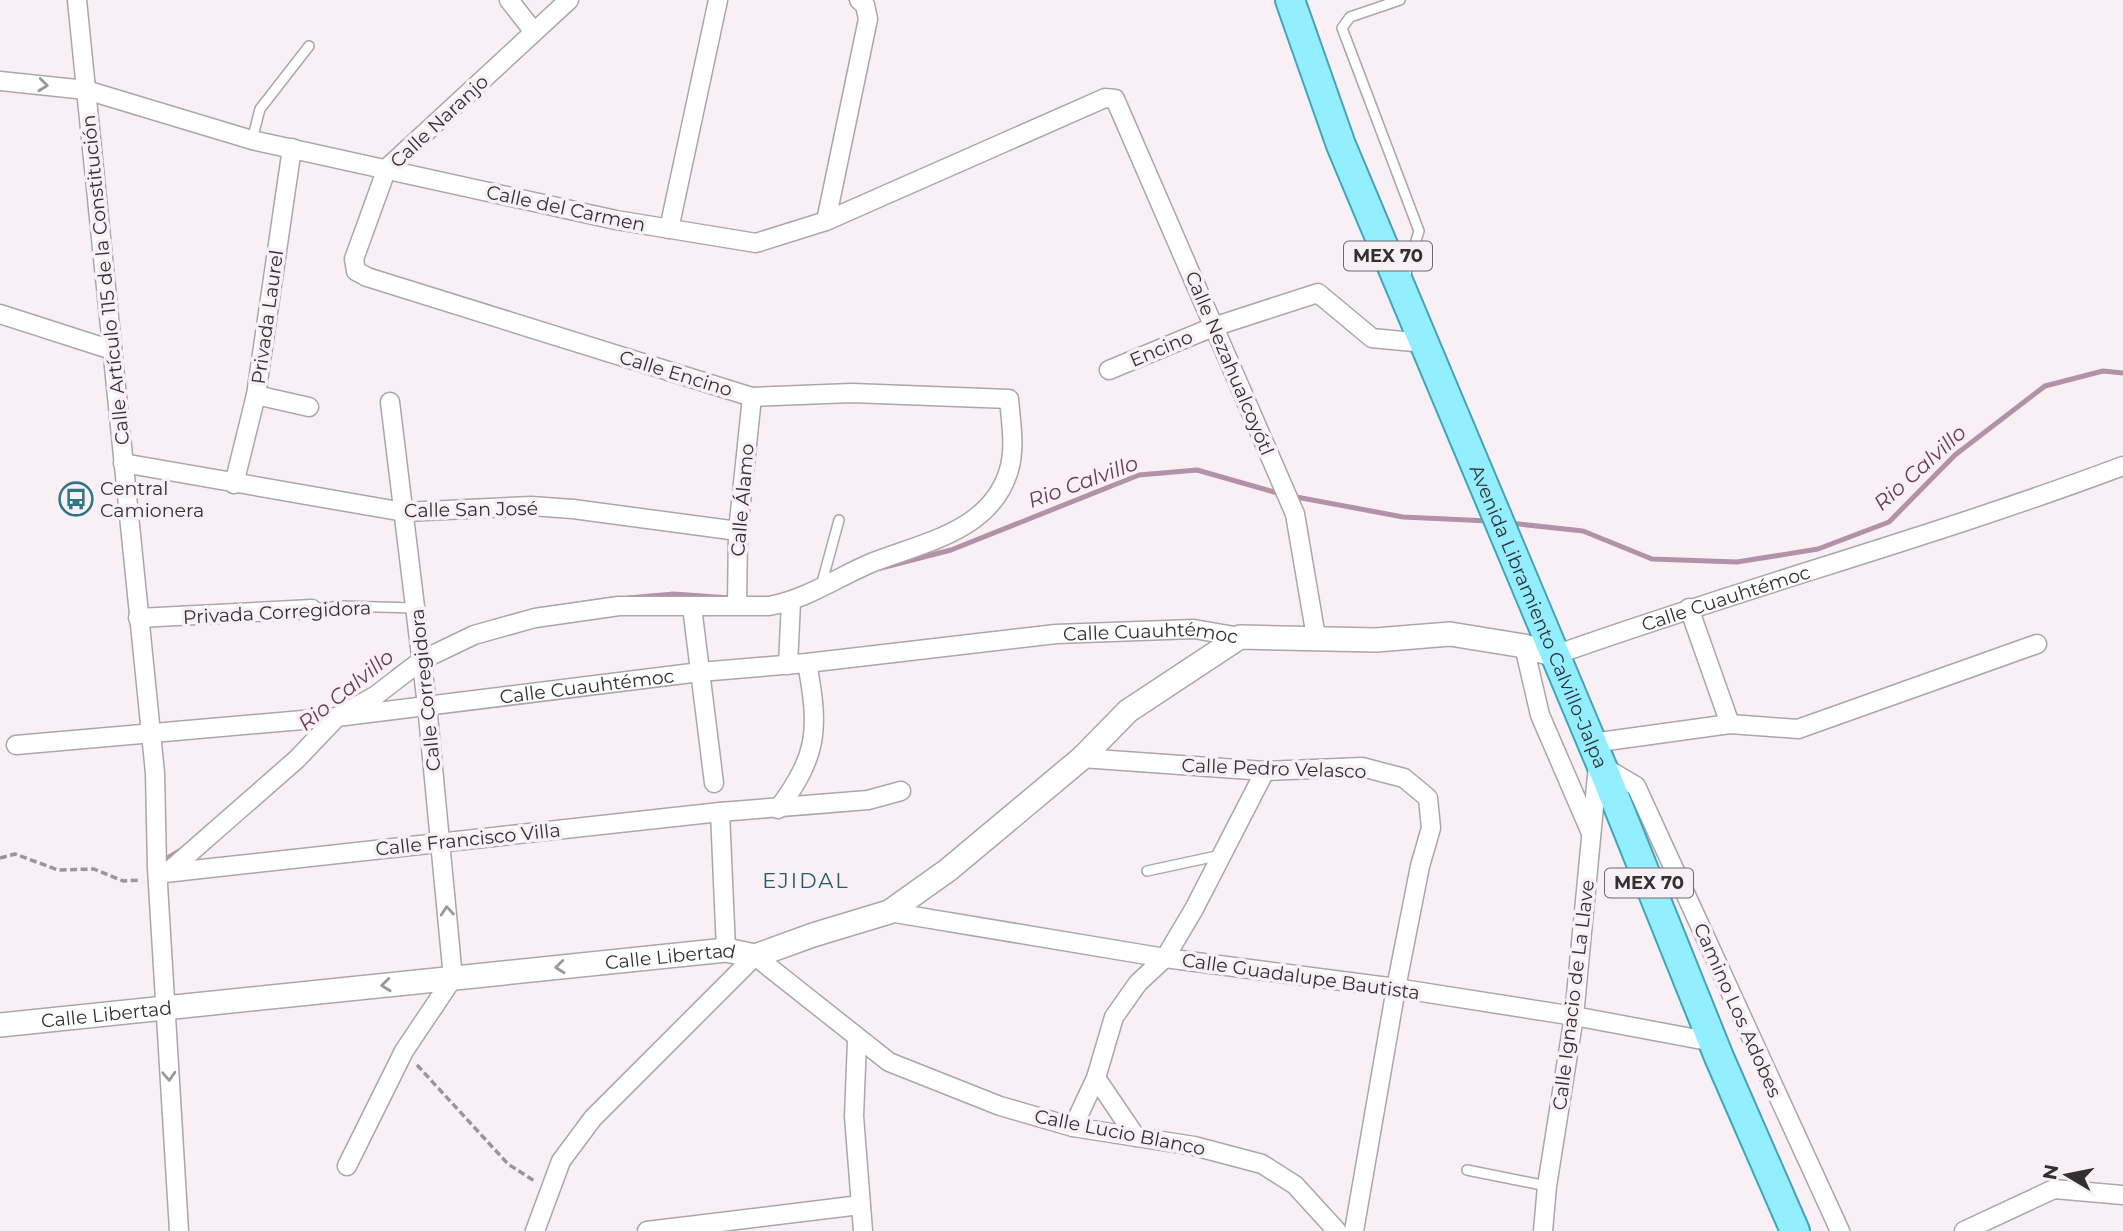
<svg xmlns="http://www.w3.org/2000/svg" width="2123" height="1231" viewBox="0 0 2123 1231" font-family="Montserrat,sans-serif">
  <rect width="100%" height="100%" fill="#f9f0f6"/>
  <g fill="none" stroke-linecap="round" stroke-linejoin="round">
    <!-- stream -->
    <g stroke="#b192a6" stroke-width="5">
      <path d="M1291,496L1403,517L1489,521"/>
      <path d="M1509,523L1583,531L1652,559L1737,562L1818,549L1889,522L1955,455L2045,386L2103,371L2123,373"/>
      <path d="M881,568L951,550L1139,475L1197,470L1281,494"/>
      <path d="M628,598L674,594L730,598"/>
      <path d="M531,611L611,599"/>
      <path d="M394,671L415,656"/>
      <path d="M163,861L181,850"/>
    </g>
    <defs>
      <g id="service">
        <path d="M1400,0L1350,17L1342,28L1419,231L1405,277"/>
        <path d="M252,140L260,109L309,46"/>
        <path d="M821,586L839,520"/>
        <path d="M312,609L341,606L415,608"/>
        <path d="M1147,871L1221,855"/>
        <path d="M1467,1170L1547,1186"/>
      </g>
      <g id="minor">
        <path d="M77,0L155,773L157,868L179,1231"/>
        <path d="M509,0L534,32"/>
        <path d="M0,81L86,90L252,140L616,220L756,243L826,221L1105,98L1115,99L1295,514L1316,637"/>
        <path d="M826,221L868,19L865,5L859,0"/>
        <path d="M669,229L718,0"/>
        <path d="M0,314L112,350"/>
        <path d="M1109,370L1213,327L1318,293L1372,338L1424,343"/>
        <path d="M256,395L309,407"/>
        <path d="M123,463L404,512L531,506L573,509L738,531"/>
        <path d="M234,484L256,395L292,148"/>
        <path d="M737,604L738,531L752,397"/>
        <path d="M692,607L714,783"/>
        <path d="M1689,608L1730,724"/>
        <path d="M138,618L312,609"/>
        <path d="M1524,646L1540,715L1591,833"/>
        <path id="s1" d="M1555,655C1743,588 1936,536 2123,466"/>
        <path d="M788,665L791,602"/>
        <path d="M1592,743L1730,724L1798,729L2037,644"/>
        <path id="s2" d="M16,745L337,717L700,672L807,663L1056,634L1194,629L1240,637"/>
        <path d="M1082,758L1265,771L1362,767L1404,778L1428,798L1431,828L1420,866L1396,988L1354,1231"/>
        <path d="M1602,766L1636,786L1840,1231"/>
        <path d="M778,809C819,754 819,728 807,663"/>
        <path d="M720,812L726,950"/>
        <path d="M168,872L297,759L337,717L375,696L422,660L474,635L535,618L619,606H769C807,599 836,578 871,563C921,543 989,532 1008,473C1016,450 1011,423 1009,399L852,393L752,397L367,277L356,271L354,259L387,168L569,0"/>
        <path d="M165,873L720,812L868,800L901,791"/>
        <path d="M889,912L1165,958L1396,988L1574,1016L1713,1042"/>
        <path d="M857,1041L854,1116L863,1231"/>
        <path d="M1096,1078L1136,1137"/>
        <path d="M1073,1127L1096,1078L1114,1017L1138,983L1165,958L1194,909L1265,771"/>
        <path d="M347,1166L404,1051L453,978L427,705L390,402"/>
        <path d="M535,1231L561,1161L593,1118L755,956L889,1062L1000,1106L1073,1127L1194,1146L1262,1164L1295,1185L1337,1231"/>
        <path d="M647,1231L860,1205"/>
        <path d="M1543,1231L1547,1186L1574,1016L1598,765"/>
        <path d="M1964,1231L2054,1189L2123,1195"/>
      </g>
      <g id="tertiary">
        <path id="s3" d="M0,1025L726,950L755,956L813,935L889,912L948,870L1082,758L1128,711L1240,637L1376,640L1450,634L1524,646L1555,655"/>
      </g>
      <g id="primary">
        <path id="s4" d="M1290,0L1341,145L1606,776L1719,1057L1795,1231"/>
      </g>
    </defs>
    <!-- service casing -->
    <use href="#service" stroke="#ada5aa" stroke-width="12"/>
    <!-- minor casing -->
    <use href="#minor" stroke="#ada5aa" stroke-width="21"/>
    <!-- tertiary casing -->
    <use href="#tertiary" stroke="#ada5aa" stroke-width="26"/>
    <!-- primary casing -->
    <use href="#primary" stroke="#43a4b7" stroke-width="32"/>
    <!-- path -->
    <g stroke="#9b9599" stroke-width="3.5" stroke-dasharray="7 3.5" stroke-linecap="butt">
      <path d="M0,858L15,854L58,870L94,869L123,881L140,880"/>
      <path d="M417,1065L508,1164L536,1182"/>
    </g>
    <!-- service -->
    <use href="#service" stroke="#fff" stroke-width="9"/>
    <!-- minor -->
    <use href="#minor" stroke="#fff" stroke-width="18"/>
    <!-- tertiary -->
    <use href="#tertiary" stroke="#fff" stroke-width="23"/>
    <!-- primary -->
    <use href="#primary" stroke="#93eeff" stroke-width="28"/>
  </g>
  <!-- one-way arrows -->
  <defs><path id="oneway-chevron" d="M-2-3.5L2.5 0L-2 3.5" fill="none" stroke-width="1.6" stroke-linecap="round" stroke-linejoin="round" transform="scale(1.75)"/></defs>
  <g stroke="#999898">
    <use href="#oneway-chevron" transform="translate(43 85) rotate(6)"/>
    <use href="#oneway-chevron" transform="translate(447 911) rotate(-95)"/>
    <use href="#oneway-chevron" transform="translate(560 967) rotate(174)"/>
    <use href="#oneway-chevron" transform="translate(386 985) rotate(174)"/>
    <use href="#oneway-chevron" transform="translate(169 1076) rotate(87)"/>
  </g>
  <!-- icons -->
  <defs>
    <symbol id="bus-ring" viewBox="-11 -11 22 22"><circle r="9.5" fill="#f9f0f6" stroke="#317784" stroke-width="1.5"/><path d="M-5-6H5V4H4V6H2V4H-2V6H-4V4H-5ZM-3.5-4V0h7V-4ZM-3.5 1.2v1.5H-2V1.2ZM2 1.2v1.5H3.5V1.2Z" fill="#317784"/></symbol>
  </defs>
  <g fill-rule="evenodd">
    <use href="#bus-ring" x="57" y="480" width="38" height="38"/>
  </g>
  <g text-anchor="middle" stroke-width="7" stroke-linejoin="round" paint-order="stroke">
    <!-- shield labels -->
    <g fill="#f9f0f6" stroke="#6e6a6d" stroke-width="2">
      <rect x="1344" y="241.5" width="88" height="29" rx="5"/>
      <rect x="1605" y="868.5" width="88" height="29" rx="5"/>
    </g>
    <g font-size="18" font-weight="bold" fill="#333032">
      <text x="1388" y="262">MEX 70</text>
      <text x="1649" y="889">MEX 70</text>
    </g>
    <!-- street labels -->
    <g font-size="19" fill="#333032" stroke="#f9f0f6">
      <text transform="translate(439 121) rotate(-43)" y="7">Calle Naranjo</text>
      <text transform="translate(566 208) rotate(12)" y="7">Calle del Carmen</text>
      <text transform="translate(105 280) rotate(-96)" y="7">Calle Artículo 115 de la Constitución</text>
      <text transform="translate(267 317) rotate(-82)" y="7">Privada Laurel</text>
      <text transform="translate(1161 348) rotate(-23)" y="7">Encino</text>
      <text transform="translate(1230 363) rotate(67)" y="7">Calle Nezahualcoyótl</text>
      <text transform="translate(676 373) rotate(17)" y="7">Calle Encino</text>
      <text transform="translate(742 500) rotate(-85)" y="7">Calle Álamo</text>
      <text transform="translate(471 509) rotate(-1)" y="7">Calle San José</text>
      <text dy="7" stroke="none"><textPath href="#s1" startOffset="180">Calle Cuauhtémoc</textPath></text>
      <text transform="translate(277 612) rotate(-3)" y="7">Privada Corregidora</text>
      <text dy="7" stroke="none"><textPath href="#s4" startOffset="665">Avenida Libramiento Calvillo-Jalpa</textPath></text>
      <text dy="7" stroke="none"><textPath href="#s2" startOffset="1141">Calle Cuauhtémoc</textPath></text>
      <text dy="7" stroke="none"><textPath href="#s2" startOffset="574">Calle Cuauhtémoc</textPath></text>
      <text transform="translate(425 690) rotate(-96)" y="7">Calle Corregidora</text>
      <text transform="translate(1274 768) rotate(2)" y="7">Calle Pedro Velasco</text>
      <text transform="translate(468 839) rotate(-6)" y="7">Calle Francisco Villa</text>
      <text dy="7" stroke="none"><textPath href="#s3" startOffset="674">Calle Libertad</textPath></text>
      <text transform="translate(1301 976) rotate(8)" y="7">Calle Guadalupe Bautista</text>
      <text transform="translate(1573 995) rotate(-83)" y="7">Calle Ignacio de La Llave</text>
      <text transform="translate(1738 1010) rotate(66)" y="7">Camino Los Adobes</text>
      <text dy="7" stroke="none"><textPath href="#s3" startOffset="107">Calle Libertad</textPath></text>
      <text transform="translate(1120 1132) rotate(11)" y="7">Calle Lucio Blanco</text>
    </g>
    <!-- poi labels -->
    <g font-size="19" fill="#333032" stroke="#f9f0f6" text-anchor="start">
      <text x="100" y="495">Central<tspan x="100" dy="22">Camionera</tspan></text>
    </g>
    <!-- water labels -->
    <g font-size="21" font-style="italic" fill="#683b5a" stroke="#f9f0f6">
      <text transform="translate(1920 468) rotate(-42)" y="7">Rio Calvillo</text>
      <text transform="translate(1083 482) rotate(-20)" y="7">Rio Calvillo</text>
      <text transform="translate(346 690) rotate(-39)" y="7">Rio Calvillo</text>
    </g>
    <!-- neighbourhood labels -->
    <g font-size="21" letter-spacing="2" fill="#245c66" stroke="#f9f0f6">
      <text x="806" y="888">EJIDAL</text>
    </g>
  </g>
  <!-- north arrow -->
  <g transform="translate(2067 1175) rotate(280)" stroke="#f9f0f6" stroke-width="5" paint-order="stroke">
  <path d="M0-5L12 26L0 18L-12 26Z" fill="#333032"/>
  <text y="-10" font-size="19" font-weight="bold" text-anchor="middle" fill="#333032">N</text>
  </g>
</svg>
